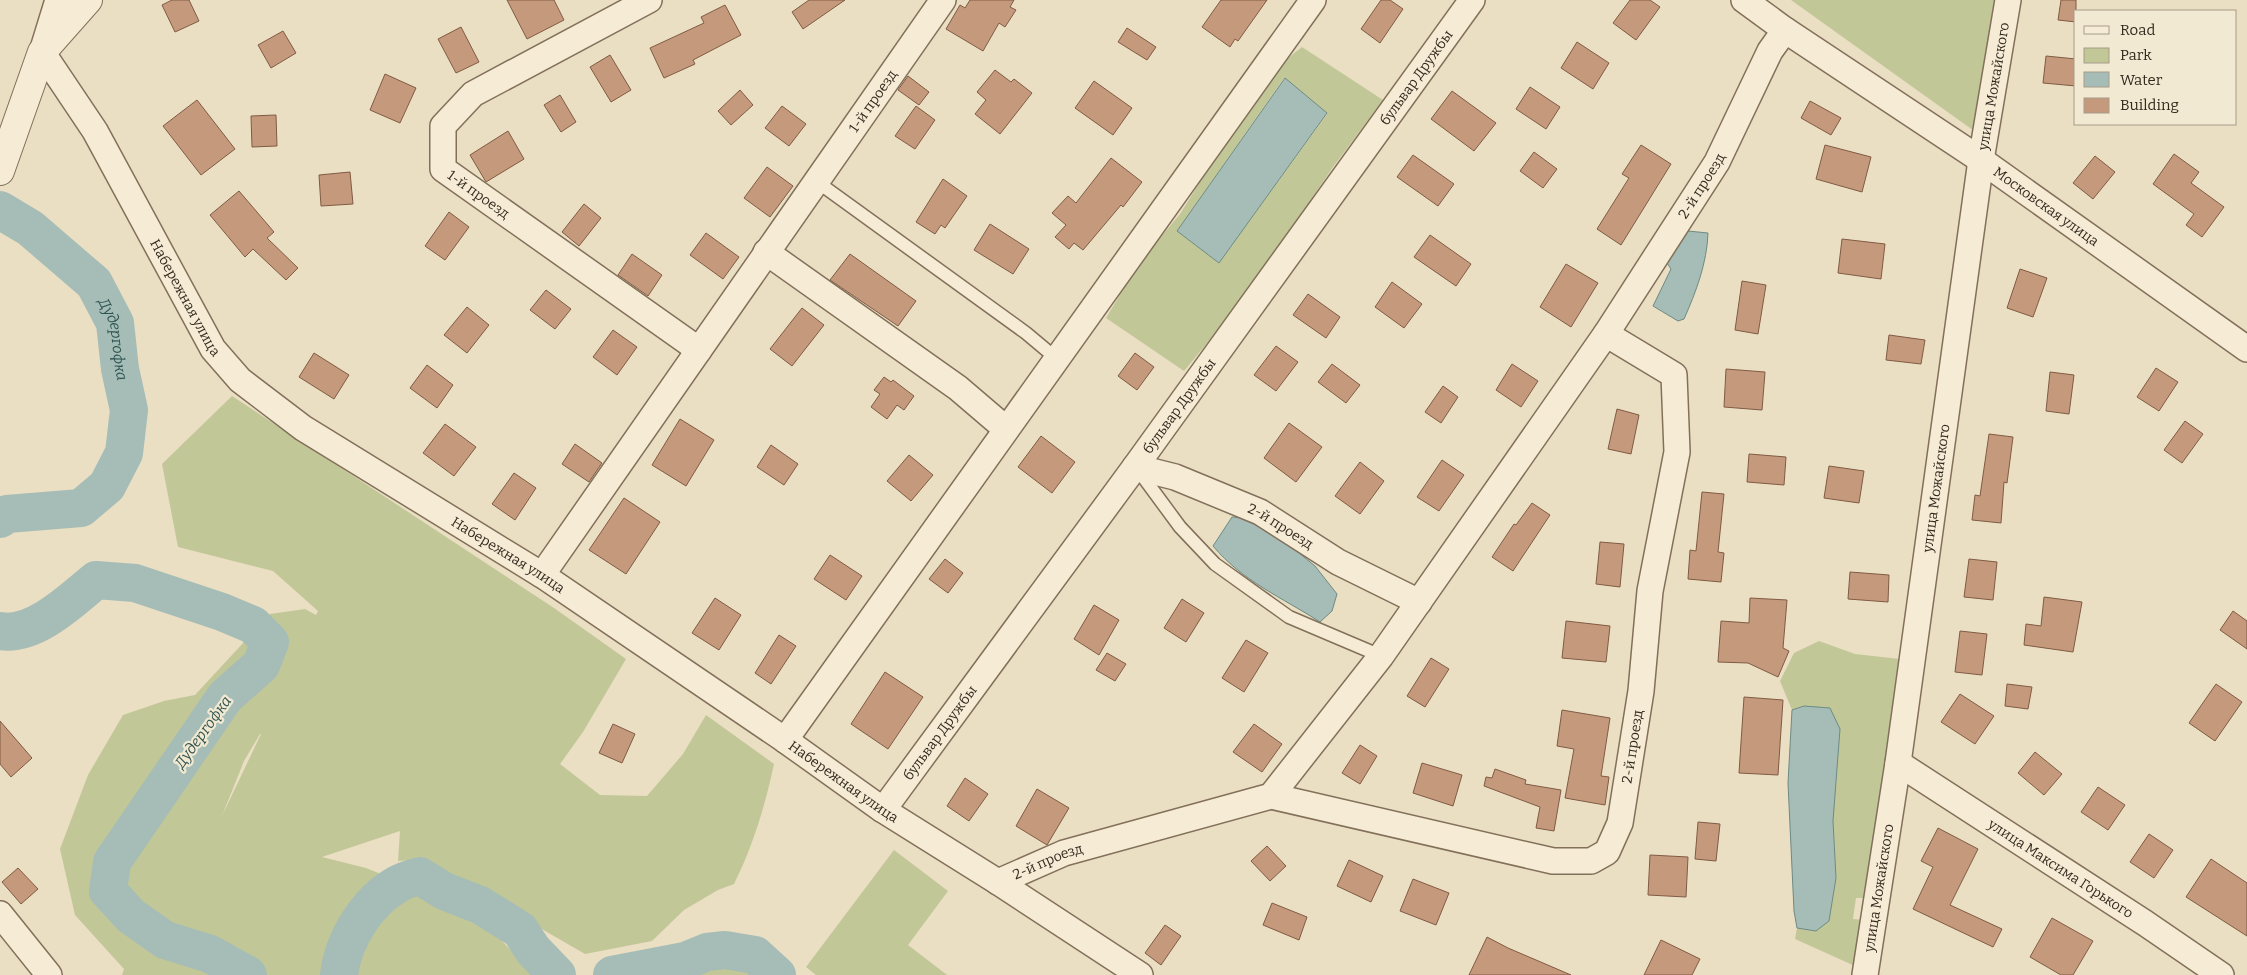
<svg xmlns="http://www.w3.org/2000/svg" width="2247" height="975" viewBox="0 0 2247 975" font-family="Bitter,serif">
  <rect width="100%" height="100%" fill="#eadec3"/>
  <!-- green -->
  <g fill="#c2c798" fill-rule="evenodd">
    <path d="M1791,0H1999L1977,133Z"/>
    <path d="M1302,47L1383,100L1333,167L1246,296L1184,371L1106,318L1139,263L1180,214L1235,126L1288,58ZM1284,78L1327,114L1219,263L1177,231Z"/>
    <path d="M232,396L554,608L626,659L583,732L560,764L600,795L647,796L683,754L706,715L774,764C765,806 753,846 734,884L718,890L684,910L652,941L585,954L507,909L471,885L443,873L425,859L398,861L400,831L322,857L366,868L416,888L447,908L492,926L502,941L534,975H122L124,969L75,915L60,849L88,775L123,715L164,701L195,695L270,614L305,609L316,615L318,611L273,571L178,547L162,464ZM260,734H261L222,816L244,761Z"/>
    <path d="M1819,641L1855,654L1900,659L1867,898H1856L1853,919L1864,920L1855,966L1795,939L1797,928L1816,931L1829,921L1836,878L1833,821L1804,706L1792,710L1780,681L1794,653Z"/>
    <path d="M894,850L948,891L908,945L947,975H816L806,967Z"/>
    <path d="M725,960L742,963L757,975H668L684,973Z"/>
  </g>
  <!-- water -->
  <g fill="#a5bdb6" stroke="#6d8b83">
    <path d="M1285,78L1327,113L1219,263L1177,231Z"/>
    <path d="M1688,231L1708,233C1707,263 1696,292 1684,319L1678,321L1653,306L1671,269L1667,263Z"/>
    <path d="M1232,517L1245,518L1293,548L1315,566L1337,594L1332,611L1320,622C1283,598 1242,581 1213,546Z"/>
    <path d="M1804,706L1830,708L1840,729L1833,821L1836,878L1829,921L1816,931L1797,928L1794,911L1788,783L1792,710Z"/>
  </g>
  <g fill="none" stroke-linecap="round" stroke-linejoin="round">
    <!-- river -->
    <g stroke="#a5bdb6" stroke-width="38">
      <path id="s1" d="M0,210L30,228L94,283L115,323L120,369L129,410L124,453L107,486L81,508L7,514L0,519"/>
      <path d="M0,631C34,637 72,600 96,580L135,583L222,612L253,625L270,642L261,665L225,697L112,862L108,891L131,916L165,940L210,954L248,975"/>
      <path d="M339,975C343,940 367,901 398,884C404,880 413,878 420,876L444,891L480,905L520,930L533,950L557,975"/>
      <path d="M612,975L685,961L707,952L725,950L755,955L777,975"/>
    </g>
  </g>
  <!-- building -->
  <g fill="#c59a7c" stroke="#805b43">
    <path d="M172,0H189L199,21L175,32L162,5Z"/>
    <path d="M507,0H554L564,20L527,39Z"/>
    <path d="M809,0H845L803,29L792,12Z"/>
    <path d="M970,0H1014L1010,7L1016,10L1005,27L999,23L983,51L946,29L960,5L965,8Z"/>
    <path d="M1221,0H1267L1238,41L1235,39L1230,47L1202,27Z"/>
    <path d="M1381,0H1390L1403,9L1380,43L1361,29Z"/>
    <path d="M1630,0H1650L1660,7L1636,40L1613,23Z"/>
    <path d="M2061,0H2076V22L2058,20Z"/>
    <path d="M725,5L741,35L693,60L695,64L664,78L650,48L704,23L701,17Z"/>
    <path d="M461,27L479,62L456,73L438,39Z"/>
    <path d="M1127,28L1156,47L1147,60L1118,42Z"/>
    <path d="M283,31L296,53L271,68L258,45Z"/>
    <path d="M1577,42L1609,63L1593,89L1561,68Z"/>
    <path d="M610,55L631,90L611,102L590,67Z"/>
    <path d="M2046,56L2076,59V86L2043,83Z"/>
    <path d="M995,70L1011,82L1014,79L1032,93L1000,134L975,114L986,100L977,92Z"/>
    <path d="M385,74L416,88L400,123L370,110Z"/>
    <path d="M908,76L929,92L919,105L898,90Z"/>
    <path d="M1094,81L1132,108L1113,135L1075,108Z"/>
    <path d="M1530,87L1560,107L1546,129L1516,109Z"/>
    <path d="M740,90L753,105L731,125L718,111Z"/>
    <path d="M1452,91L1496,123L1474,151L1431,119Z"/>
    <path d="M560,95L576,122L561,132L544,105Z"/>
    <path d="M197,100L235,149L201,175L163,126Z"/>
    <path d="M1810,101L1841,118L1831,135L1801,118Z"/>
    <path d="M782,106L806,124L789,146L765,128Z"/>
    <path d="M916,106L935,120L915,149L895,136Z"/>
    <path d="M276,115L277,146L252,147L251,116Z"/>
    <path d="M508,131L524,159L486,182L470,155Z"/>
    <path d="M1641,145L1671,164L1621,245L1597,229L1629,178L1622,174Z"/>
    <path d="M1825,145L1871,157L1862,192L1816,179Z"/>
    <path d="M1534,152L1557,169L1543,188L1520,171Z"/>
    <path d="M2174,154L2199,172L2191,183L2224,207L2202,237L2186,225L2194,214L2153,184Z"/>
    <path d="M1413,155L1454,184L1438,206L1397,177Z"/>
    <path d="M2095,156L2115,172L2093,199L2073,183Z"/>
    <path d="M1111,158L1142,182L1123,207L1121,205L1083,250L1074,243L1069,249L1055,237L1066,225L1052,213L1068,196L1076,203Z"/>
    <path d="M767,167L793,186L770,217L744,198Z"/>
    <path d="M350,172L353,204L321,206L319,175Z"/>
    <path d="M943,179L967,196L945,228L941,225L935,234L916,222Z"/>
    <path d="M239,191L274,232L267,238L298,268L286,280L253,249L245,257L210,215Z"/>
    <path d="M584,204L601,218L579,246L562,232Z"/>
    <path d="M449,212L469,227L445,260L425,246Z"/>
    <path d="M990,224L1029,249L1013,274L974,250Z"/>
    <path d="M706,233L739,257L723,279L690,255Z"/>
    <path d="M1430,235L1471,264L1456,286L1414,257Z"/>
    <path d="M1842,239L1885,244L1881,279L1838,273Z"/>
    <path d="M632,254L662,275L648,296L618,275Z"/>
    <path d="M850,254L916,301L898,326L830,280Z"/>
    <path d="M1566,264L1598,283L1571,327L1540,307Z"/>
    <path d="M2020,269L2047,278L2033,317L2007,308Z"/>
    <path d="M1742,281L1766,285L1758,334L1735,330Z"/>
    <path d="M1392,282L1422,304L1404,328L1375,307Z"/>
    <path d="M546,290L571,309L555,329L530,310Z"/>
    <path d="M1308,294L1340,317L1326,338L1293,315Z"/>
    <path d="M467,307L489,325L467,353L444,335Z"/>
    <path d="M802,308L824,325L792,366L770,349Z"/>
    <path d="M613,330L637,347L617,375L593,357Z"/>
    <path d="M1889,335L1925,340L1921,364L1886,360Z"/>
    <path d="M1276,346L1298,362L1276,391L1254,375Z"/>
    <path d="M314,353L349,375L334,399L299,377Z"/>
    <path d="M1135,353L1154,367L1137,390L1118,376Z"/>
    <path d="M1332,364L1360,385L1346,403L1318,382Z"/>
    <path d="M1512,364L1538,381L1521,407L1496,390Z"/>
    <path d="M427,365L453,385L437,408L410,388Z"/>
    <path d="M2156,368L2178,382L2159,411L2137,397Z"/>
    <path d="M1726,369L1765,372L1762,410L1724,407Z"/>
    <path d="M2050,372L2074,375L2069,414L2046,411Z"/>
    <path d="M884,377L891,382L893,380L914,396L904,410L897,405L887,419L871,407L880,394L874,390Z"/>
    <path d="M1443,386L1458,397L1441,423L1425,412Z"/>
    <path d="M1617,409L1639,415L1631,454L1608,449Z"/>
    <path d="M680,419L714,440L686,486L652,465Z"/>
    <path d="M2185,421L2203,434L2182,463L2164,450Z"/>
    <path d="M1289,423L1322,447L1296,482L1264,458Z"/>
    <path d="M445,424L476,447L454,476L423,453Z"/>
    <path d="M1989,434L2013,437L2007,483L2004,482L2001,523L1972,520L1975,495L1980,496Z"/>
    <path d="M1041,436L1075,462L1052,493L1018,467Z"/>
    <path d="M575,444L602,463L589,482L562,464Z"/>
    <path d="M771,445L798,464L784,485L757,467Z"/>
    <path d="M1749,454L1786,457L1784,485L1747,482Z"/>
    <path d="M909,455L933,475L911,501L887,481Z"/>
    <path d="M1442,460L1464,475L1439,511L1417,497Z"/>
    <path d="M1360,462L1384,481L1360,514L1335,496Z"/>
    <path d="M1829,466L1864,471L1859,503L1824,498Z"/>
    <path d="M514,473L536,488L515,520L492,504Z"/>
    <path d="M1702,492L1724,494L1718,552L1724,553L1721,582L1688,579L1690,550L1696,551Z"/>
    <path d="M624,498L660,522L626,574L589,550Z"/>
    <path d="M1532,503L1550,515L1513,571L1492,557L1514,524L1516,525Z"/>
    <path d="M1600,542L1624,544L1620,587L1596,584Z"/>
    <path d="M830,555L862,576L846,600L814,579Z"/>
    <path d="M945,559L963,573L948,593L929,579Z"/>
    <path d="M1969,559L1997,562L1993,600L1964,597Z"/>
    <path d="M1850,572L1889,575L1888,602L1848,599Z"/>
    <path d="M2044,597L2082,602L2073,652L2024,645L2026,624L2041,626Z"/>
    <path d="M715,598L741,615L719,650L692,633Z"/>
    <path d="M1750,598L1787,600L1783,648L1789,651L1778,677L1748,663L1718,662L1721,621L1749,623Z"/>
    <path d="M1182,599L1204,613L1186,642L1164,628Z"/>
    <path d="M1094,605L1119,620L1099,655L1074,639Z"/>
    <path d="M2233,611L2247,621V649L2220,630Z"/>
    <path d="M1566,621L1610,626L1606,662L1562,658Z"/>
    <path d="M1960,631L1987,634L1982,675L1955,672Z"/>
    <path d="M779,635L796,646L771,684L755,673Z"/>
    <path d="M1246,640L1268,653L1244,692L1222,678Z"/>
    <path d="M1107,653L1126,664L1115,681L1096,670Z"/>
    <path d="M1431,658L1449,669L1425,707L1407,696Z"/>
    <path d="M885,672L923,697L888,749L851,724Z"/>
    <path d="M2007,684L2032,687L2028,709L2005,706Z"/>
    <path d="M2216,684L2242,702L2215,741L2189,723Z"/>
    <path d="M1960,694L1994,716L1975,744L1941,722Z"/>
    <path d="M1744,697L1783,700L1778,775L1739,773Z"/>
    <path d="M1562,710L1610,718L1601,776L1609,777L1605,805L1565,798L1574,749L1557,746Z"/>
    <path d="M0,721L32,758L11,777L0,764Z"/>
    <path d="M613,724L635,734L622,763L599,753Z"/>
    <path d="M1254,724L1282,744L1262,772L1233,752Z"/>
    <path d="M1360,745L1377,756L1360,784L1342,773Z"/>
    <path d="M2035,752L2062,774L2044,795L2018,773Z"/>
    <path d="M1422,763L1462,775L1453,806L1413,793Z"/>
    <path d="M1495,769L1526,780L1525,784L1561,790L1554,831L1536,828L1540,807L1484,786L1486,777L1492,778Z"/>
    <path d="M965,778L988,794L969,821L947,806Z"/>
    <path d="M2098,787L2125,805L2108,830L2081,812Z"/>
    <path d="M1037,789L1069,808L1047,845L1016,826Z"/>
    <path d="M1698,822L1720,824L1716,861L1695,859Z"/>
    <path d="M1938,828L1978,849L1950,905L2002,929L1993,947L1913,909L1933,867L1921,861Z"/>
    <path d="M2149,834L2173,850L2154,878L2130,862Z"/>
    <path d="M1267,846L1286,866L1270,881L1251,861Z"/>
    <path d="M1650,855L1688,857L1686,897L1648,895Z"/>
    <path d="M2211,859L2247,883V936L2186,897Z"/>
    <path d="M1349,860L1383,876L1371,902L1337,886Z"/>
    <path d="M18,868L38,889L21,904L2,882Z"/>
    <path d="M1413,879L1449,893L1436,925L1400,911Z"/>
    <path d="M1272,903L1307,917L1299,940L1263,925Z"/>
    <path d="M2052,918L2093,941L2073,975H2061L2030,957Z"/>
    <path d="M1165,925L1181,936L1161,965L1145,953Z"/>
    <path d="M1487,937L1508,948L1571,975H1469Z"/>
    <path d="M1661,940L1700,959L1692,975H1644Z"/>
  </g>
  <g fill="none" stroke-linecap="round" stroke-linejoin="round">
    <defs>
      <g id="service">
        <path d="M816,181L1026,333L1057,359"/>
        <path d="M1138,470L1180,527L1215,564L1289,617L1381,656"/>
      </g>
      <g id="minor">
        <path id="s2" d="M58,0L42,52L95,131L213,349L240,380L303,428L542,575L785,740L883,810L998,882L1140,975"/>
        <path id="s3" d="M649,0L473,94L443,126V169L699,350"/>
        <path id="s4" d="M1744,0L1785,30L1981,160L2247,349"/>
        <path d="M766,252L958,388L1006,429"/>
        <path id="s5" d="M1135,467L1175,477L1260,512L1338,562L1419,602"/>
        <path id="s6" d="M542,575L943,0"/>
        <path d="M785,740L1313,0"/>
        <path id="s7" d="M1898,763L2145,923L2221,975"/>
        <path id="s8" d="M1271,796L1553,861H1591L1607,852L1620,823L1641,691L1650,591L1677,452L1674,375L1606,334"/>
        <path id="s9" d="M883,810L1135,467L1472,0"/>
        <path id="s10" d="M998,882L1064,853L1271,796L1381,656L1606,334L1717,162L1770,51L1785,30"/>
        <path d="M0,914L49,975"/>
        <path id="s11" d="M1865,975L1898,763L1981,160L2008,0"/>
      </g>
      <path id="tertiary" d="M0,171L42,52L88,0"/>
    </defs>
    <!-- service casing -->
    <use href="#service" stroke="#83705b" stroke-width="15"/>
    <!-- minor casing -->
    <use href="#minor" stroke="#83705b" stroke-width="28"/>
    <!-- tertiary casing -->
    <use href="#tertiary" stroke="#83705b" stroke-width="30"/>
    <!-- service -->
    <use href="#service" stroke="#f6ecd6" stroke-width="12"/>
    <!-- minor -->
    <use href="#minor" stroke="#f6ecd6" stroke-width="25"/>
    <!-- tertiary -->
    <use href="#tertiary" stroke="#f6ecd6" stroke-width="28"/>
  </g>
  <g text-anchor="middle" stroke-width="4.5" stroke-linejoin="round" paint-order="stroke">
    <!-- street labels -->
    <g font-size="14" fill="#34291e" stroke="#f2e9d2">
      <text dy="5" stroke="none"><textPath href="#s9" startOffset="906">бульвар Дружбы</textPath></text>
      <text dy="5" stroke="none"><textPath href="#s11" startOffset="898">улица Можайского</textPath></text>
      <text dy="5" stroke="none"><textPath href="#s6" startOffset="578">1-й проезд</textPath></text>
      <text dy="5" stroke="none"><textPath href="#s10" startOffset="1034">2-й проезд</textPath></text>
      <text dy="5" stroke="none"><textPath href="#s3" startOffset="330">1-й проезд</textPath></text>
      <text dy="5" stroke="none"><textPath href="#s4" startOffset="366">Московская улица</textPath></text>
      <text dy="5" stroke="none"><textPath href="#s2" startOffset="339">Набережная улица</textPath></text>
      <text dy="5" stroke="none"><textPath href="#s9" startOffset="501">бульвар Дружбы</textPath></text>
      <text dy="5" stroke="none"><textPath href="#s11" startOffset="492">улица Можайского</textPath></text>
      <text dy="5" stroke="none"><textPath href="#s5" startOffset="158">2-й проезд</textPath></text>
      <text dy="5" stroke="none"><textPath href="#s2" startOffset="759">Набережная улица</textPath></text>
      <text dy="5" stroke="none"><textPath href="#s9" startOffset="96">бульвар Дружбы</textPath></text>
      <text dy="5" stroke="none"><textPath href="#s8" startOffset="455">2-й проезд</textPath></text>
      <text dy="5" stroke="none"><textPath href="#s2" startOffset="1164">Набережная улица</textPath></text>
      <text dy="5" stroke="none"><textPath href="#s10" startOffset="54">2-й проезд</textPath></text>
      <text dy="5" stroke="none"><textPath href="#s7" startOffset="194">улица Максима Горького</textPath></text>
      <text dy="5" stroke="none"><textPath href="#s11" startOffset="88">улица Можайского</textPath></text>
    </g>
    <!-- water labels -->
    <g font-size="15" font-style="italic" fill="#2f5350" stroke="#f2e9d2">
      <text dy="5" stroke="none"><textPath href="#s1" startOffset="180">Дудергофка</textPath></text>
      <text transform="translate(203 732) rotate(-54)" y="5">Дудергофка</text>
    </g>
  </g>
  <!-- legend -->
  <rect x="2074" y="10" width="162" height="115" fill="#f2e9d2" stroke="#a69c8a"/>
  <rect x="2084" y="26" width="25" height="8" fill="#f6ecd6" stroke="#a69c8a"/>
  <text x="2120" y="35" font-size="15" fill="#34291e">Road</text>
  <rect x="2084" y="48" width="25" height="15" fill="#c2c798" stroke="#a69c8a"/>
  <text x="2120" y="60" font-size="15" fill="#34291e">Park</text>
  <rect x="2084" y="72" width="25" height="15" fill="#a5bdb6" stroke="#a69c8a"/>
  <text x="2120" y="85" font-size="15" fill="#34291e">Water</text>
  <rect x="2084" y="98" width="25" height="15" fill="#c59a7c" stroke="#a69c8a"/>
  <text x="2120" y="110" font-size="15" fill="#34291e">Building</text>
</svg>
